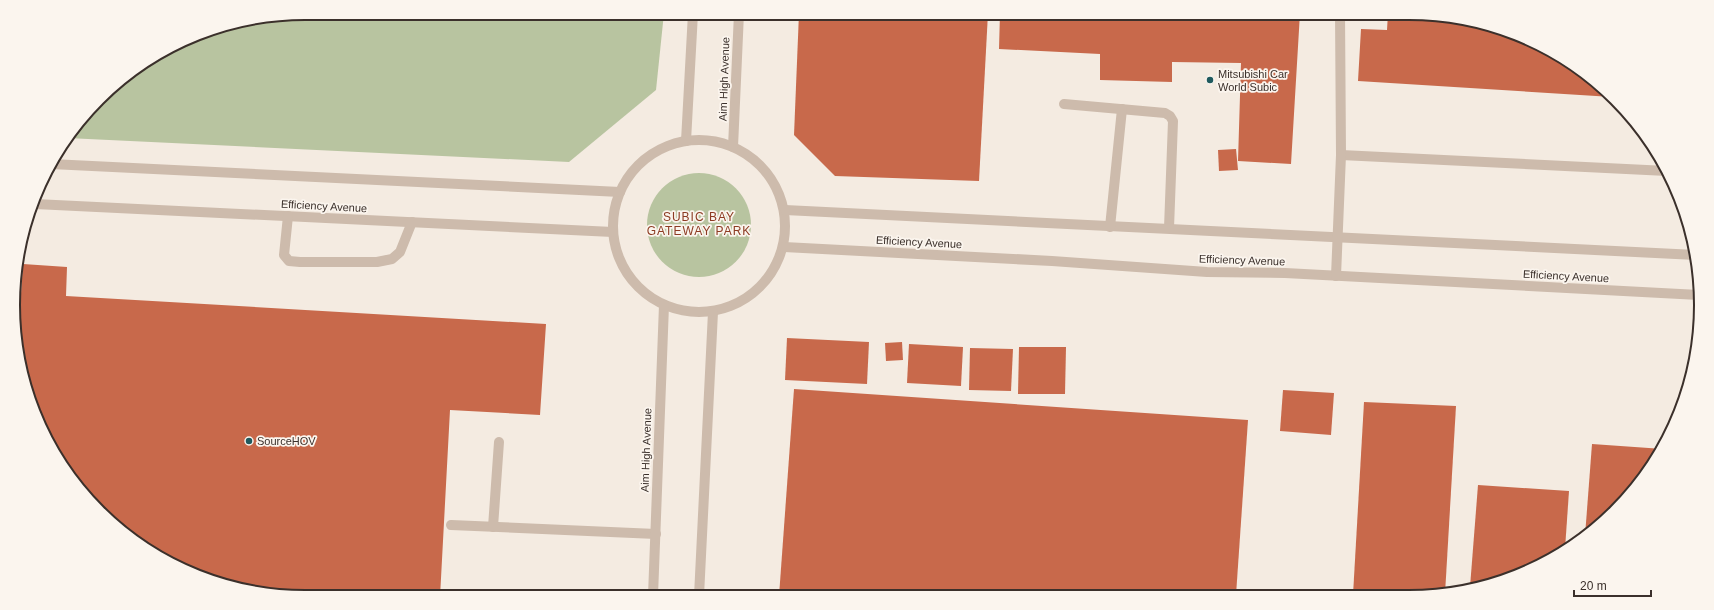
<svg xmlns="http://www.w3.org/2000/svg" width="1714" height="610" viewBox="0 0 1714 610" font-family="Arial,sans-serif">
  <rect width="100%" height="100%" fill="#f4ebe1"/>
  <!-- green -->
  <g fill="#b8c4a0">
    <path d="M305,13H664L656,90L569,162L67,138L73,127L112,86L193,35L248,19Z"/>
    <circle cx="699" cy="225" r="52"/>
  </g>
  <!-- building -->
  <g fill="#c8694b">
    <path d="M799,13H988L979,181L835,176L794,135Z"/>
    <path d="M1000,13H1300L1291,164L1238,161L1241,63L1172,62V82L1100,80V54L999,49Z"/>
    <path d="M1388,13H1409L1484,23L1538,43L1587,73L1612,97L1358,81L1361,29L1387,30Z"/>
    <path d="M1236,149L1238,170L1219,171L1218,150Z"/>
    <path d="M23,264L67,267L66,296L546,324L540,415L450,410L440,597H305L230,587L143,548L98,511L62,467L23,380L14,324L15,292L21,293Z"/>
    <path d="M787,338L869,342L867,384L785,380Z"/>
    <path d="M902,342L903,360L886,361L885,343Z"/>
    <path d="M909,344L963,347L961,386L907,383Z"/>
    <path d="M1019,347H1066L1065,394H1018Z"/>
    <path d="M970,348L1013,349L1011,391L969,390Z"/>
    <path d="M794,389L1248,420L1236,595L779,596Z"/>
    <path d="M1283,390L1334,393L1331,435L1280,431Z"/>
    <path d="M1364,402L1456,406L1445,594L1353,595Z"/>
    <path d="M1592,444L1663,449L1602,524L1585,536Z"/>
    <path d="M1478,485L1569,491L1565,549L1538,567L1470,587Z"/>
  </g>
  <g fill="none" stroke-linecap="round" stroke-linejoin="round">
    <!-- minor -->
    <g stroke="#cdbbac" stroke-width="10">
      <path d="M1064,104L1165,113L1170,116L1173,121L1169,228"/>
      <circle cx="699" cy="226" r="86"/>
      <path d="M686,141L693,13"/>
      <path d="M733,147L739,13"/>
      <path d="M1341,155L1667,171"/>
      <path d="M51,164L620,192"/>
      <path d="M35,204L613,232"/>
      <path d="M785,210L1696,255"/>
      <path d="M288,216L284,255L289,261L300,262H377L392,259L400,252L412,222"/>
      <path d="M1110,227L1122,109"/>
      <path d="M784,247L1052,261L1207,272L1285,273L1699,295"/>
      <path d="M1336,276L1341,155L1340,13"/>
      <path d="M451,525L656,534"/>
      <path d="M493,527L499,442"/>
      <path d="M653,596L664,305"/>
      <path d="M699,596L713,312"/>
    </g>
  </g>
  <!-- markers -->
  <g fill="#1f5a5e" stroke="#fbf5ee" stroke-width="1.5">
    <circle cx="1210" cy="80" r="4"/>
    <circle cx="249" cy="441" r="4"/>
  </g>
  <g text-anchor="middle" stroke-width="3.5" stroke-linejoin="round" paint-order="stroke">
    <!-- poi labels -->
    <g font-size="11" fill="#3b302b" stroke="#fbf5ee" text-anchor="start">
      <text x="1218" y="78">Mitsubishi Car<tspan x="1218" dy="13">World Subic</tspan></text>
      <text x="257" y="445">SourceHOV</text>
    </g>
    <!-- street labels -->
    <g font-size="11" fill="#3b302b" stroke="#fbf5ee">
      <text transform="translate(724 79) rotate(-88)" y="4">Aim High Avenue</text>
      <text transform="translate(324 206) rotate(3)" y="4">Efficiency Avenue</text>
      <text transform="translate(919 242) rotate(3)" y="4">Efficiency Avenue</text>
      <text transform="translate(1242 260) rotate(2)" y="4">Efficiency Avenue</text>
      <text transform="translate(1566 276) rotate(3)" y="4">Efficiency Avenue</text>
      <text transform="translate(646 450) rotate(-88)" y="4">Aim High Avenue</text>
    </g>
    <!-- neighbourhood labels -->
    <g font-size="12" letter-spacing="1" fill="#8c3b22" stroke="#fbf5ee">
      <text x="699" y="221">SUBIC BAY<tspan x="699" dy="14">GATEWAY PARK</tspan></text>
    </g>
  </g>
  <!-- crop -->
  <path d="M0 0H1714V610H0ZM305 20H1409A285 285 0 0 1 1694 305V305A285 285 0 0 1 1409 590H305A285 285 0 0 1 20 305V305A285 285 0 0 1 305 20Z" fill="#fbf5ee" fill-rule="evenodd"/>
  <path fill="none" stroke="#3b302b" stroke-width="2" d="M305 20H1409A285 285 0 0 1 1694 305V305A285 285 0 0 1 1409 590H305A285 285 0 0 1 20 305V305A285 285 0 0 1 305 20Z"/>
  <!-- scale -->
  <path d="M1574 590v6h77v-6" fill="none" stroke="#3b302b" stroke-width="2"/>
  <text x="1580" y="590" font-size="12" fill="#3b302b" stroke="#fbf5ee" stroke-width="3" paint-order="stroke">20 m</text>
</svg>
